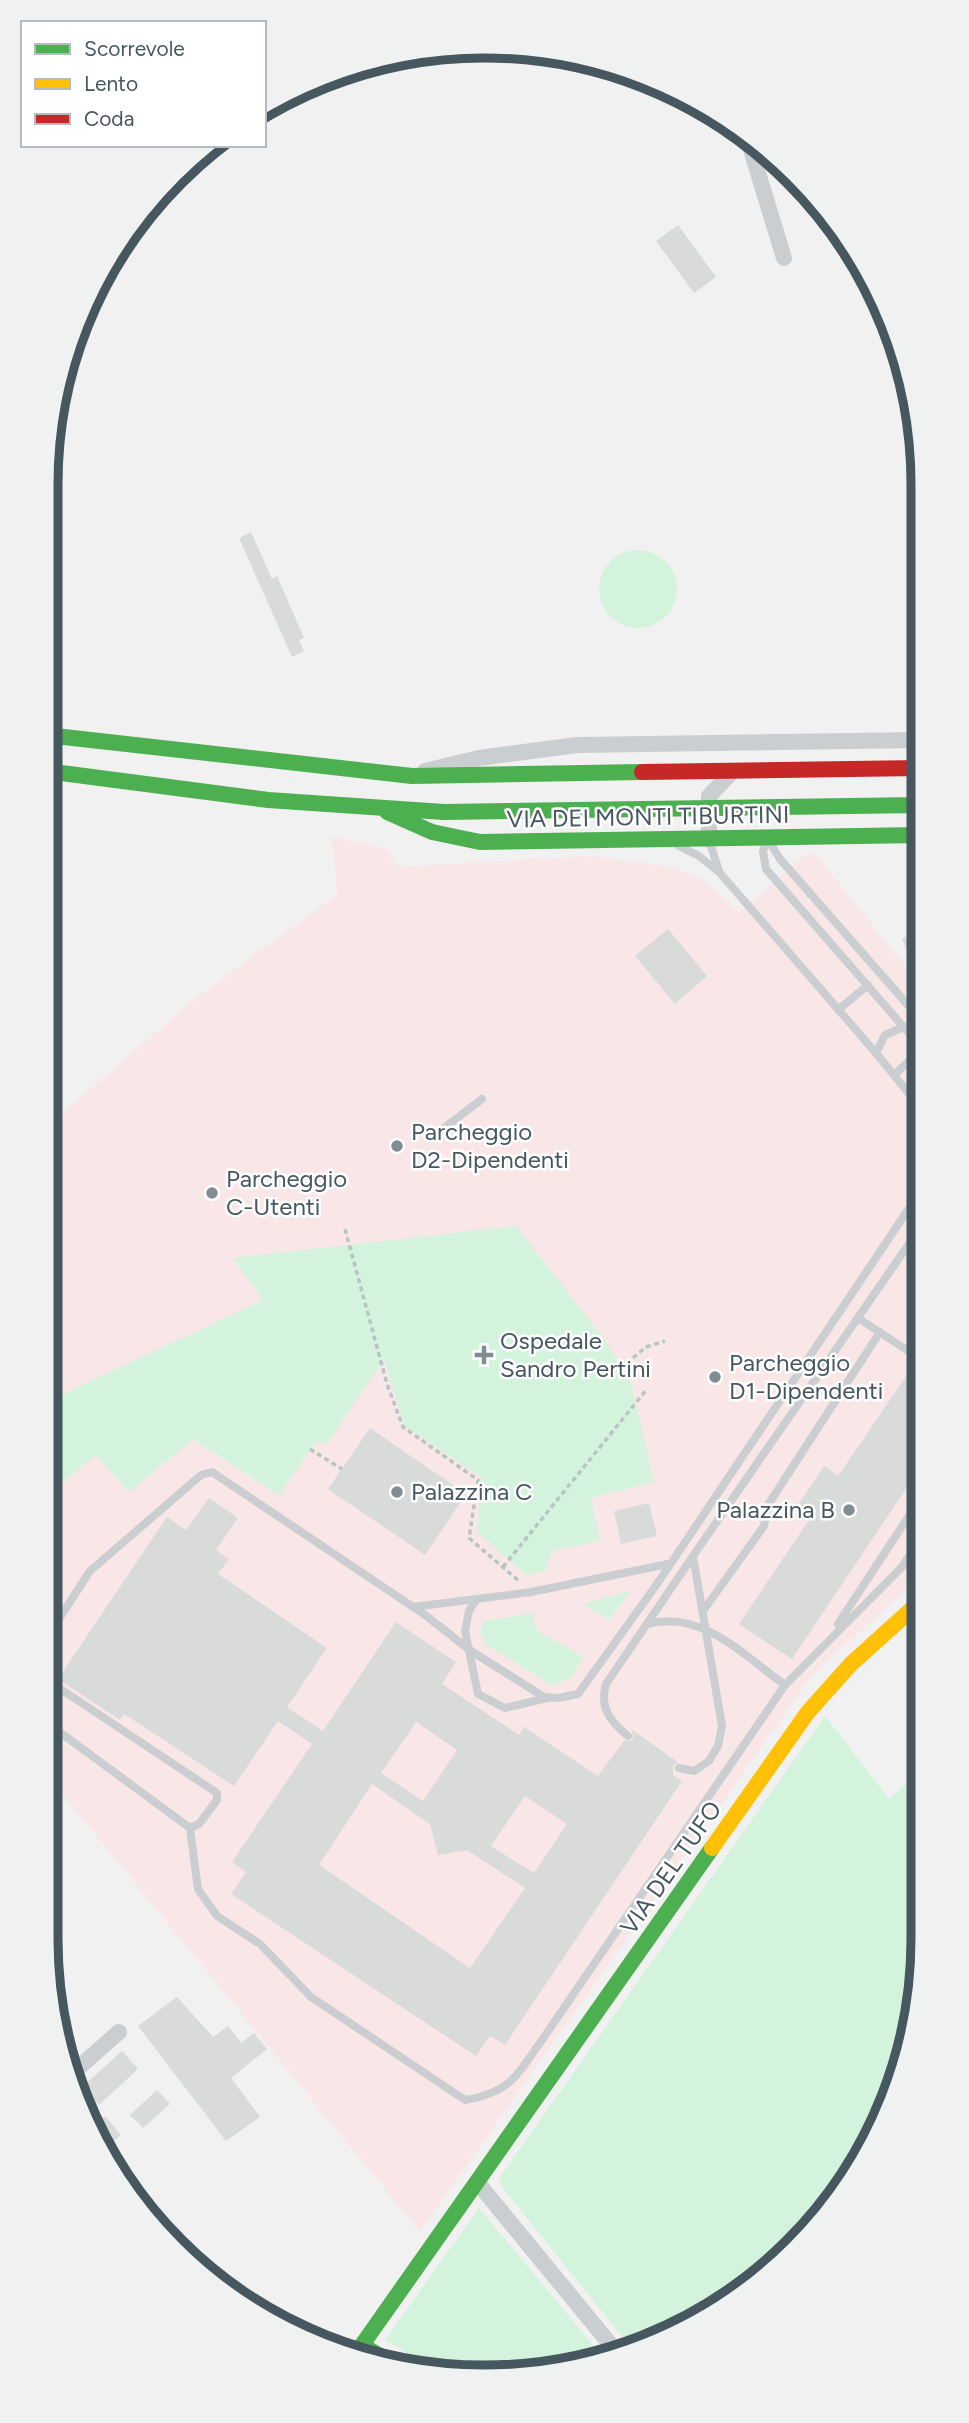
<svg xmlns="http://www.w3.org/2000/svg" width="969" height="2423" viewBox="0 0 969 2423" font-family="Figtree,sans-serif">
  <rect width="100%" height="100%" fill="#f2f1f1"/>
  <!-- medical -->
  <path fill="#f9e7e8" d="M331,836L385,848L398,867L591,856L674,867L705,881L739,912L805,855H816L921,985L923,1574L811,1677L420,2232L46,1774V1136L71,1106L197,997L338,894Z"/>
  <!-- green -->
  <g fill="#d4f3dc">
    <circle cx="638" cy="589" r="39"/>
    <path d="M516,1226L604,1339L631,1382L654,1482L591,1498L600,1541L552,1551L545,1571L526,1575L477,1532L481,1477L405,1426L384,1359L326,1445L316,1441L279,1495L193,1439L129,1492L95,1455L46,1497V1402L263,1300L232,1258Z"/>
    <path d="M630,1591L609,1620L583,1604Z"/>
    <path d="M534,1613L535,1629L583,1657L572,1677L553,1686L487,1645L480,1632L484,1621Z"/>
    <path d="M825,1716L889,1799L923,1769V1938L908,2053L833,2205L728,2304L629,2345L501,2186L500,2177Z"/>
    <path d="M479,2208L602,2356L571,2369L441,2373L385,2340Z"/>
  </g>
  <!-- building -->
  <g fill="#d9dada" fill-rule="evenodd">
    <path d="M678,225L716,277L694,293L656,241Z"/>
    <path d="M251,532L272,579L277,576L304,638L299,640L304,651L292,657L239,538Z"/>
    <path d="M668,929L707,976L675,1004L635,956Z"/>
    <path d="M921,931V985H919L902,938Z"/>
    <path d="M911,1369L922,1377V1465L792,1659L739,1624L813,1514L798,1505L824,1466L838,1476Z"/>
    <path d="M370,1428L466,1494L425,1555L328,1489Z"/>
    <path d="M209,1498L238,1518L216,1550L229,1559L218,1574L327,1648L287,1707L323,1731L396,1622L456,1662L442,1684L519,1735L524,1727L598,1776L624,1741L633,1740L632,1730L678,1762L673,1766V1775L682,1781L505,2045L490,2036L476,2056L231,1894L246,1872L232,1862L312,1744L278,1721L234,1786L124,1714L120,1720L58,1679L167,1517L186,1530ZM416,1722L457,1750L423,1801L381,1773ZM372,1784L430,1824L438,1855L467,1850L525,1888L470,1968L319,1865ZM525,1796L567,1824L534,1873L491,1846Z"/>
    <path d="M649,1503L657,1536L621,1544L614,1511Z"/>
    <path d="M177,1997L213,2037L228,2026L241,2043L254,2033L267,2049L231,2078L260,2117L226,2141L138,2026Z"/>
    <path d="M122,2051L138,2069L99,2105L82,2087Z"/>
    <path d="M157,2090L170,2104L143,2128L130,2115Z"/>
    <path d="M105,2116L121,2135L107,2146L94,2124Z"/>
  </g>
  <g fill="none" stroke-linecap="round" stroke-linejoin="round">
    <!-- path -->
    <g stroke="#b7c6c0" stroke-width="3.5" stroke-dasharray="5 3.5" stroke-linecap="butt">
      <path d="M345,1229L387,1384L403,1427L478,1480L469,1538L520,1582"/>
      <path d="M633,1358L646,1347L665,1341"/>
      <path d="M310,1449L342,1469"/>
      <path d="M503,1567L647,1389"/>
      <path d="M195,2261L217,2273L269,2320"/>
    </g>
    <!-- lane -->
    <g stroke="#caced0" stroke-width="8">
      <path d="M709,840L719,871"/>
      <path d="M767,840L763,851L766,869L921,1047"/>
      <path d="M769,841L780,859L921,1020"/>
      <path d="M677,845L699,856L720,873L876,1053L910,1095L921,1117"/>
      <path d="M838,1010L868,985"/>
      <path d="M876,1053L885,1035L904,1027"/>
      <path d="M894,1075L909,1061L918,1043"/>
      <path d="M431,1138L482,1099"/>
      <path d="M911,1202L922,1161"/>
      <path d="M915,1315L922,1305"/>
      <path d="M858,1318L922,1360"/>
      <path d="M693,1556L922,1225"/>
      <path d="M476,1600L469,1611L465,1631L478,1694L505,1708L547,1698"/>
      <path d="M413,1607L531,1592L668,1564"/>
      <path d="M703,1611L764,1526L768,1505L880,1332"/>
      <path d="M648,1624C701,1609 744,1656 785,1685"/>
      <path d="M838,1624L922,1496"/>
      <path d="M46,1639L90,1571L201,1475L212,1472L425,1615L471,1651L544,1697L558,1698L578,1694L657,1584L922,1189"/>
      <path d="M46,1672V1687"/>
      <path d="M47,1680L217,1793V1800L199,1824L190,1828"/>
      <path d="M46,1722L190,1828L198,1889L217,1916L260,1944L311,1997L465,2100C511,2092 516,2076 542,2040L785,1685L902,1567L922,1536"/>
      <path d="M628,1736C610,1721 599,1708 606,1684L693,1556L722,1726L718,1746L709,1761L694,1771L679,1768"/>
    </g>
    <!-- street -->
    <g stroke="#caced0" stroke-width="16">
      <path d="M748,140L784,258"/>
      <path d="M425,771L479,758L577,745L920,740"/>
      <path d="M709,840V796L732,772"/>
      <path d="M68,2077L119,2032"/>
      <path d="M477,2182L615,2350"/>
    </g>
    <!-- fast -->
    <g stroke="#4caf50" stroke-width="16">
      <path d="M46,735L412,776L642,772"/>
      <path d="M46,771L268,800L444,812L921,805"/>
      <path d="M387,812L432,832L480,842L921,835"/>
      <path d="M388,2361L362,2345L712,1848"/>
    </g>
    <!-- slow -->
    <path stroke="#ffc107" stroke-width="16" d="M712,1848L808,1712L851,1664L923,1599"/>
    <!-- jam -->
    <path stroke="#c62828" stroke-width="16" d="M642,772L921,768"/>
  </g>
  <!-- markers -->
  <g fill="#828d93" stroke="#fff" stroke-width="2.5">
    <circle cx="397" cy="1146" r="7"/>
    <circle cx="212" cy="1193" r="7"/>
    <path d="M480.5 1344.5h7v7h7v7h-7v7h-7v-7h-7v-7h7z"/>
    <circle cx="715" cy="1377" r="7"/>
    <circle cx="397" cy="1492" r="7"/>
    <circle cx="849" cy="1510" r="7"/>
  </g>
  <g text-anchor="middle" stroke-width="5" stroke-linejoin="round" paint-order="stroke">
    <!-- street labels -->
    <g font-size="24" fill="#465760" stroke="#fff">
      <text transform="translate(648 817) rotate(-1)" y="8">VIA DEI MONTI TIBURTINI</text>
      <text transform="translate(671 1868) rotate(-55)" y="8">VIA DEL TUFO</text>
    </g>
    <!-- poi labels -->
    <g font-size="24" fill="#465760" stroke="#fff" text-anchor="start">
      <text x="411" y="1140">Parcheggio<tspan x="411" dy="28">D2-Dipendenti</tspan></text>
      <text x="226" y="1187">Parcheggio<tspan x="226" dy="28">C-Utenti</tspan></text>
      <text x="500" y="1349">Ospedale<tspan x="500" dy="28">Sandro Pertini</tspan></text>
      <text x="729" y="1371">Parcheggio<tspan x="729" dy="28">D1-Dipendenti</tspan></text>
      <text x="411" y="1500">Palazzina C</text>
      <text x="835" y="1518" text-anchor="end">Palazzina B</text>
    </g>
  </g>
  <!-- crop -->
  <path d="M0 0H969V2423H0ZM484 58H485A426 426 0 0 1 911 484V1939A426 426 0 0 1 485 2365H484A426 426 0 0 1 58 1939V484A426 426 0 0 1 484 58Z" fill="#f0f2f2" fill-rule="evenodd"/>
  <path fill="none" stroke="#465760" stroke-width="9" d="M484 58H485A426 426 0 0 1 911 484V1939A426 426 0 0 1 485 2365H484A426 426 0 0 1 58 1939V484A426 426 0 0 1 484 58Z"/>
  <!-- legend -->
  <rect x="21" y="21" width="245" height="126" fill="#ffffff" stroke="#b5bcbf" stroke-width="2"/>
  <rect x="35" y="44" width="35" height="10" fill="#4caf50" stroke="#b5bcbf" stroke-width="2"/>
  <text x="84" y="56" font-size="21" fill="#465760">Scorrevole</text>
  <rect x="35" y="79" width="35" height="10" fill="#ffc107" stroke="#b5bcbf" stroke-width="2"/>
  <text x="84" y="91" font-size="21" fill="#465760">Lento</text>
  <rect x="35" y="114" width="35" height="10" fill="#c62828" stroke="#b5bcbf" stroke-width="2"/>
  <text x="84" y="126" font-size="21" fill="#465760">Coda</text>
</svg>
